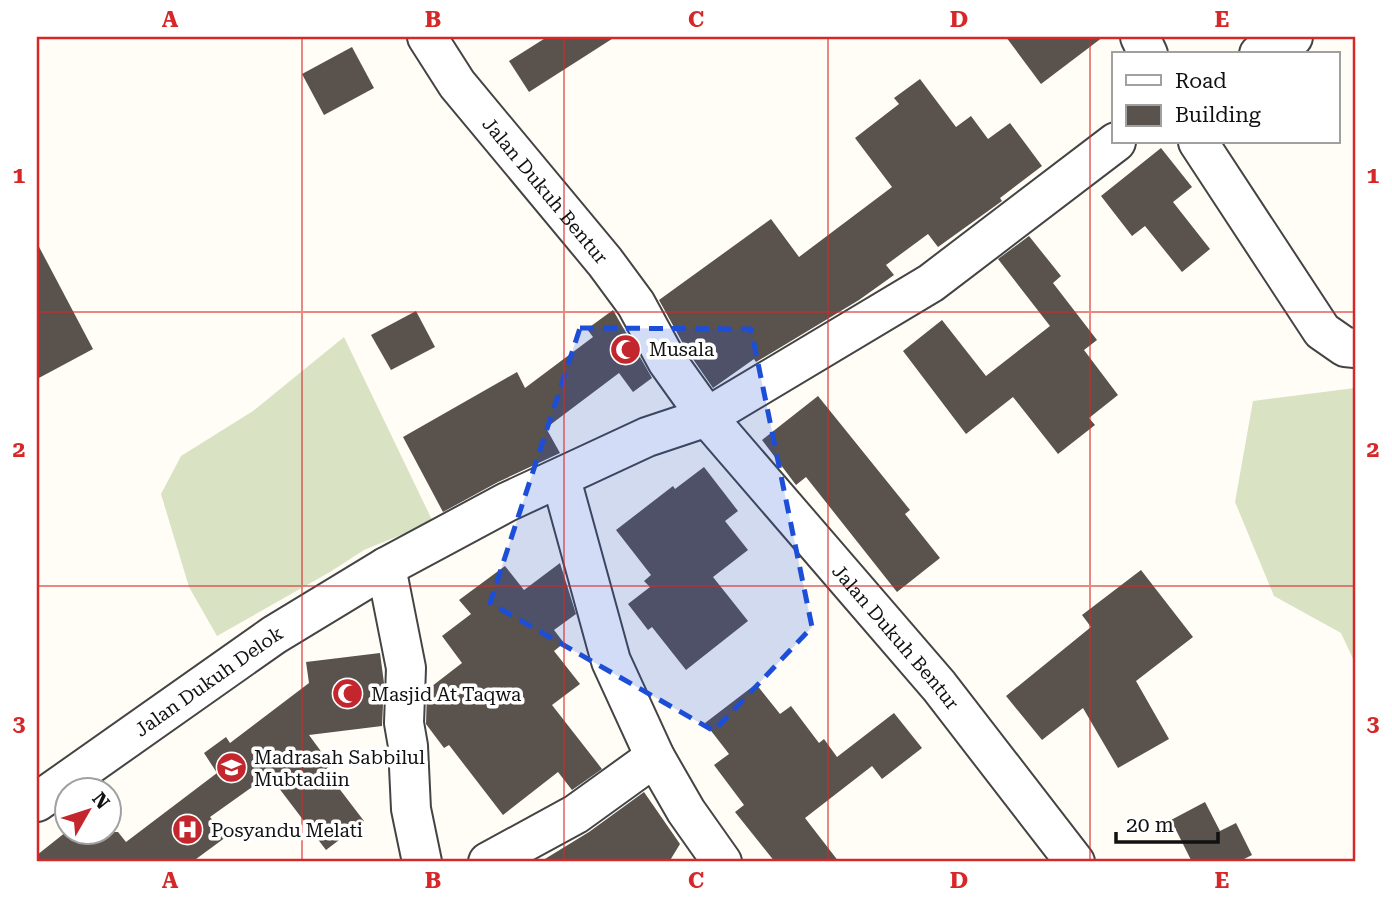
<svg xmlns="http://www.w3.org/2000/svg" width="1392" height="899" viewBox="0 0 1392 899" font-family="'Roboto Serif',serif">
  <rect width="100%" height="100%" fill="#fffdf5"/>
  <!-- cemetery -->
  <g fill="#d9e3c4">
    <path d="M344,337L433,522L364,550L330,572L217,636L189,587L161,494L181,456L253,411Z"/>
    <path d="M1355,388V663L1341,633L1274,596L1235,502L1253,401Z"/>
  </g>
  <!-- building -->
  <g fill="#5a524d">
    <path d="M547,37H615L529,92L509,61Z"/>
    <path d="M1006,37H1103L1041,84Z"/>
    <path d="M352,47L374,88L324,115L302,74Z"/>
    <path d="M920,79L956,127L971,116L988,139L1010,123L1042,166L1000,198L1002,201L938,247L928,234L886,265L894,275L859,300L756,362L754,359L713,388L686,349L659,300L771,219L799,257L892,187L855,138L899,104L894,98Z"/>
    <path d="M1161,148L1192,187L1173,202L1210,249L1182,272L1145,226L1132,236L1101,196Z"/>
    <path d="M1029,236L1061,276L1053,283L1097,340L1084,350L1118,395L1089,418L1095,425L1058,454L1013,397L966,434L903,351L942,320L986,376L1050,326L998,259Z"/>
    <path d="M37,243L93,349L37,379Z"/>
    <path d="M613,310L652,378L633,392L619,373L546,428L560,453L498,482L443,512L403,437L517,372L525,388L593,337L587,329Z"/>
    <path d="M416,311L435,347L391,370L371,335Z"/>
    <path d="M818,396L910,510L905,514L940,558L897,592L806,477L796,485L762,440Z"/>
    <path d="M704,467L738,511L725,521L748,550L713,577L748,621L686,670L652,627L648,630L628,604L650,587L644,581L651,575L616,530L673,486L675,489Z"/>
    <path d="M560,563L576,614L554,630L564,643L554,651L580,684L552,705L602,769L572,790L558,772L503,815L449,745L444,748L426,724L427,690L462,663L442,636L471,614L459,600L505,566L524,590Z"/>
    <path d="M1141,570L1193,637L1136,681L1169,739L1118,768L1083,708L1042,740L1006,696L1091,627L1082,615Z"/>
    <path d="M380,653L384,683L382,726L309,735L331,765L325,770L364,821L326,850L269,775L210,817L226,837L192,862H37V855L66,832L80,837L86,832H118L126,842L217,773L204,753L226,737L230,743L309,683L306,662Z"/>
    <path d="M756,684L780,714L791,706L819,743L824,739L837,757L894,713L922,748L882,779L872,766L805,818L839,862H775L735,812L744,805L714,765L729,754L705,723Z"/>
    <path d="M644,792L680,844L669,862H540L589,832Z"/>
    <path d="M1205,802L1220,831L1236,823L1252,855L1238,862H1192L1171,820Z"/>
  </g>
  <g fill="none" stroke-linecap="round" stroke-linejoin="round">
    <defs>
      <g id="minor">
        <path id="s1" d="M427,37L457,84L605,262L636,304L667,361L707,417L939,686L1075,862"/>
        <path d="M1140,37L1148,54"/>
        <path d="M1259,54L1293,37"/>
        <path d="M1198,142L1322,331L1345,347L1355,348"/>
        <path d="M561,479L611,661L655,757L686,811L722,862"/>
        <path d="M386,567L406,668L404,723L408,746L411,809L422,862"/>
        <path id="s2" d="M37,802L274,635L386,567L507,502L647,437L707,417L931,283L1116,142"/>
        <path d="M488,862L576,814L655,757"/>
      </g>
    </defs>
    <!-- minor casing -->
    <use href="#minor" stroke="#444" stroke-width="42"/>
    <!-- minor -->
    <use href="#minor" stroke="#fff" stroke-width="38"/>
  </g>
  <!-- marked area -->
  <path fill="#1d4ed8" fill-opacity="0.2" stroke="#1d4ed8" stroke-width="5" stroke-dasharray="14 9" stroke-linejoin="round" d="M580,328L751,329L812,627L714,731L490,603Z"/>
  <!-- grid -->
  <path fill="none" stroke="#d62828" stroke-width="2" stroke-opacity="0.55" d="M302,37V862M564,37V862M828,37V862M1090,37V862M37,312H1355M37,586H1355"/>
  <!-- icons -->
  <defs>
    <symbol id="mosque-disc" viewBox="-11 -11 22 22"><circle r="9.5" fill="#c4262e" stroke="#fff"/><path d="M3.5-4.9A6 6 0 1 0 3.5 4.9A5 5 0 1 1 3.5-4.9Z" fill="#fff"/></symbol>
    <symbol id="school-disc" viewBox="-11 -11 22 22"><circle r="9.5" fill="#c4262e" stroke="#fff"/><path d="M0-5L7-2L0 1L-7-2ZM-4 1L0 2.5L4 1V4Q0 6-4 4Z" fill="#fff"/></symbol>
    <symbol id="hospital-disc" viewBox="-11 -11 22 22"><circle r="9.5" fill="#c4262e" stroke="#fff"/><path d="M-5-5h3v3.5h4V-5h3V5h-3V1.5h-4V5h-3Z" fill="#fff"/></symbol>
  </defs>
  <g fill-rule="evenodd">
    <use href="#mosque-disc" x="608" y="332" width="35" height="35"/>
    <use href="#mosque-disc" x="330" y="676" width="35" height="35"/>
    <use href="#school-disc" x="214" y="750" width="35" height="35"/>
    <use href="#hospital-disc" x="170" y="812" width="35" height="35"/>
  </g>
  <g text-anchor="middle" stroke-width="7" stroke-linejoin="round" paint-order="stroke">
    <!-- street labels -->
    <g font-size="19" fill="#111" stroke="#fff">
      <text dy="7" stroke="none"><textPath href="#s1" startOffset="194">Jalan Dukuh Bentur</textPath></text>
      <text dy="7" stroke="none"><textPath href="#s1" startOffset="763">Jalan Dukuh Bentur</textPath></text>
      <text dy="7" stroke="none"><textPath href="#s2" startOffset="210">Jalan Dukuh Delok</textPath></text>
    </g>
    <!-- poi labels -->
    <g font-size="19" fill="#111" stroke="#fff" text-anchor="start">
      <text x="649" y="356">Musala</text>
      <text x="371" y="701">Masjid At Taqwa</text>
      <text x="254" y="764">Madrasah Sabbilul<tspan x="254" dy="22">Mubtadiin</tspan></text>
      <text x="211" y="837">Posyandu Melati</text>
    </g>
  </g>
  <!-- border -->
  <rect width="1392" height="899" fill="none" stroke="#ffffff" stroke-width="77"/>
  <!-- legend -->
  <rect x="1112" y="52" width="228" height="91" fill="#ffffff" stroke="#a0a0a0" stroke-width="2"/>
  <rect x="1126" y="75" width="35" height="10" fill="#ffffff" stroke="#a0a0a0" stroke-width="2"/>
  <text x="1175" y="88" font-size="21" fill="#111111">Road</text>
  <rect x="1126" y="105" width="35" height="21" fill="#5a524d" stroke="#a0a0a0" stroke-width="2"/>
  <text x="1175" y="122" font-size="21" fill="#111111">Building</text>
  <!-- north arrow -->
  <g transform="translate(88 811) rotate(51)"><circle r="33" fill="#ffffff" stroke="#a0a0a0" stroke-width="2"/>
  <path d="M0-5L12 26L0 18L-12 26Z" fill="#c4262e"/>
  <text y="-10" font-size="19" font-weight="bold" text-anchor="middle" fill="#111111">N</text>
  </g>
  <!-- scale -->
  <path d="M1116 832v10h102v-10" fill="none" stroke="#111111" stroke-width="3.5"/>
  <text x="1126" y="832" font-size="21" fill="#111111" stroke="#ffffff" stroke-width="5" paint-order="stroke">20 m</text>
  <rect x="38" y="38" width="1316" height="822" fill="none" stroke="#d62828" stroke-width="2.5"/>
  <g font-size="23" text-anchor="middle" font-weight="bold" fill="#d62828">
    <text x="170" y="27">A</text>
    <text x="433" y="27">B</text>
    <text x="696" y="27">C</text>
    <text x="959" y="27">D</text>
    <text x="1222" y="27">E</text>
    <text x="19" y="183">1</text>
    <text x="1373" y="183">1</text>
    <text x="19" y="457">2</text>
    <text x="1373" y="457">2</text>
    <text x="19" y="731">3</text>
    <text x="1373" y="731">3</text>
    <text x="170" y="888">A</text>
    <text x="433" y="888">B</text>
    <text x="696" y="888">C</text>
    <text x="959" y="888">D</text>
    <text x="1222" y="888">E</text>
  </g>
</svg>
